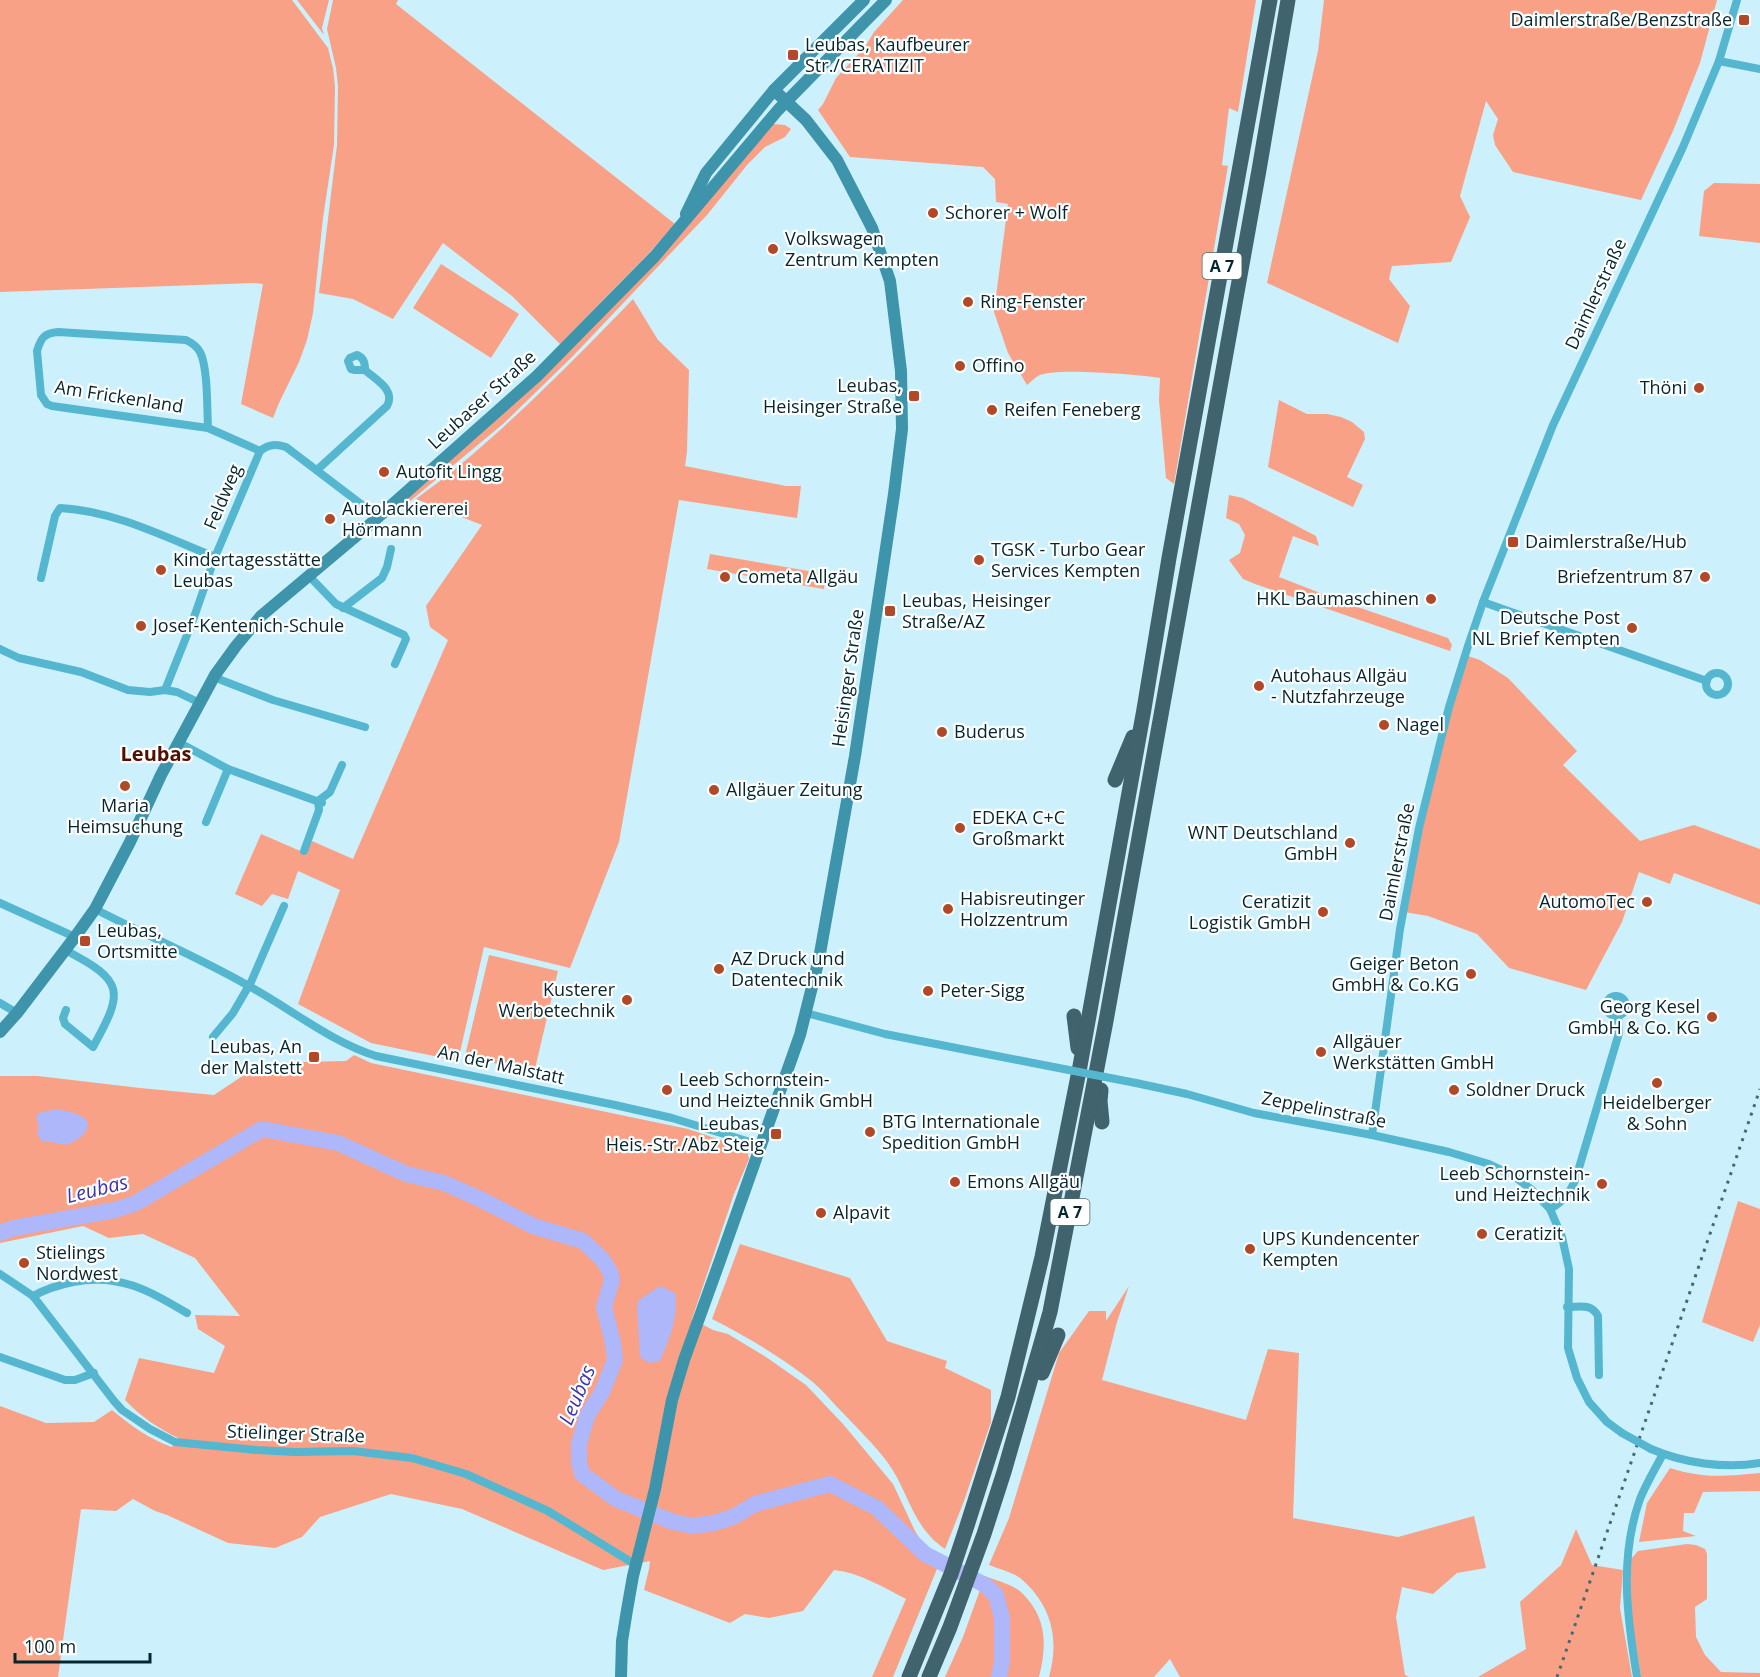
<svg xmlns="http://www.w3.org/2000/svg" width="1760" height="1677" viewBox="0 0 1760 1677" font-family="'Open Sans',sans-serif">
  <rect width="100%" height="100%" fill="#ccf1fc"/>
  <!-- green -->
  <g fill="#f8a186">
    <path d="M0,0H292L328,48L333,68L335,87L334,145L323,218L313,313L307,340L299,362L279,403L273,418L241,404L263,284L254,283L0,292Z"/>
    <path d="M297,0H329L322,28L324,35Z"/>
    <path d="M333,0H398L396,4L675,224L650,252L560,344L512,296L443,243L393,319L353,299L319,293L337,145L338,86L336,68L327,29Z"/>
    <path d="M903,0H1256L1238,112L1229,108L1222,165L1228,166L1174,484L1166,478L1159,400L1160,378C1138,375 1054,367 1038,376C1034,378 1030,383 1027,385L1008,353L994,312L1008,204L996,202L995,179L983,167L850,157L818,110L823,104L836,78L865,47L874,32Z"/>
    <path d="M1324,0H1717L1700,63L1673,131L1641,200L1513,172L1495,145L1493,135L1498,119L1486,101L1460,196L1470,217L1451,262L1392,266L1389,279L1410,306L1398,343L1267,283L1318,51Z"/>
    <path d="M773,124L785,125L791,129L785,137L765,147L747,165L707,215L573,356L503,424L403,507L399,503L477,437Z"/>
    <path d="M1714,183L1760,184V243L1699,236L1704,191Z"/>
    <path d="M441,264L519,314L491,358L413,308Z"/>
    <path d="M633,299L658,340L689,370L687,452L685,466L786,486H801L797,518L679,500L619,842L570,968L484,947L458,1061L371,1043L298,1004L340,890L298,871L288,899L272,894L262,906L235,894L261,834L305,853L312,841L353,859L448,640L430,627L426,606L482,525L416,499C430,488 446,477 460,465C521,414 577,357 633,299Z"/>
    <path d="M1279,400L1307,414H1327L1341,417L1352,422L1364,432L1365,439L1347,477L1363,485L1353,507L1268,467Z"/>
    <path d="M1229,495L1243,498L1316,536L1319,546L1293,536L1279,577L1346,603L1448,638L1452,645L1450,651L1255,584L1243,579L1229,560L1240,553L1245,535L1239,524L1226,518Z"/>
    <path d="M710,554L826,574L824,589L707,569Z"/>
    <path d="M1465,655L1480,660L1508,678L1577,751L1563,765L1640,841L1694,825L1760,849V905L1674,873L1670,884L1639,872L1622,922L1586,990L1509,968L1477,934L1428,916L1404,912L1419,828Z"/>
    <path d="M489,955L558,971L534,1073L465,1056Z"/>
    <path d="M354,1055L371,1063L688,1129L747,1149L749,1159L734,1194L692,1319L713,1330L728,1334L766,1357L806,1385L843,1424L893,1484L915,1531L929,1553L941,1559L893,1677H872L906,1599C883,1587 860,1573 834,1570L803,1611L769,1618L745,1614L730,1623L644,1590L649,1569L650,1561L603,1570L462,1509L391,1494L320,1517L302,1537L275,1548L228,1543L167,1515L155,1511L133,1499L116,1511L81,1509L58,1677H0V1406L46,1423L94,1422L112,1410C130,1425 149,1439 172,1447L178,1438C158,1428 141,1417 125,1400L139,1358L214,1373L225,1346L198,1329L195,1315L240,1316L195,1258L143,1234L109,1238L83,1226L0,1243V1076H38L140,1088L214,1095L262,1063L346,1061Z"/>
    <path d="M1738,1201L1760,1209V1325L1753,1342L1702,1322Z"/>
    <path d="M740,1244L850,1278L887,1341L947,1361L945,1368L991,1390V1422L964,1501L945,1549C912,1527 909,1492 888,1463C874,1444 857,1428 842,1412C831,1401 821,1388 809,1379C779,1356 746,1336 712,1319Z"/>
    <path d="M1129,1286L1117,1322L1102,1380L1246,1420L1268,1349L1299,1353L1293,1518L1398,1537L1474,1516L1486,1568L1457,1573L1433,1594L1402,1587L1396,1617L1405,1675L1409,1677H1180L1170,1659L1154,1677H1049C1060,1638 1051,1604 1020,1578C1012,1572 999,1569 989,1565L1009,1518L1059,1353L1089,1311H1106V1321Z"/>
    <path d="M1670,1468C1704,1479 1725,1476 1760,1473V1491L1703,1492L1694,1513H1684L1683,1531L1696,1536L1639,1542L1647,1503Z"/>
    <path d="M1576,1529L1592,1565L1623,1570L1620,1608L1632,1677H1478L1526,1649L1520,1602L1561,1565Z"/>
    <path d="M1687,1544L1696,1545L1705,1549L1707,1554V1599L1695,1607L1696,1637L1705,1655L1721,1672L1760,1673V1677H1641L1629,1604L1631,1559L1638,1551Z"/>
    <path d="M985,1576C997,1581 1015,1585 1023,1594C1047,1618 1047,1646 1039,1677H945L963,1637Z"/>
  </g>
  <!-- water -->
  <g fill="#adb7f9">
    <path d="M57,1109C69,1112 80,1112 88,1122C88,1135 78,1140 66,1145C61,1144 56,1143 51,1142C42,1142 41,1142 37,1133L39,1127L36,1116L39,1113Z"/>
    <path d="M660,1286L675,1293C679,1316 669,1340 660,1361L649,1363L640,1357L637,1305L639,1300Z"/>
  </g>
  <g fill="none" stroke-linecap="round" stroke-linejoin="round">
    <!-- river -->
    <path stroke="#adb7f9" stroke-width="16" d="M0,1233L14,1228L115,1210L136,1203L262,1129L338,1143L406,1174L444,1183L480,1199L533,1226L583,1241L603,1260L610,1272L612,1280L604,1307L613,1343L615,1360L602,1392L587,1416L579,1444V1462L582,1474L616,1499L673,1522L694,1526L718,1522L735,1516L755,1504L830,1484L877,1508L925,1554L985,1585L996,1595L1002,1618V1661L999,1677"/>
    <!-- street -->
    <g stroke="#55b6d0" stroke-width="8">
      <path d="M1719,61L1760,69"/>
      <path d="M208,428C207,409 208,367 200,352C197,346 192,343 186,340L58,332C44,333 41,338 37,351L41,395L47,404L52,406L208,428L260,451"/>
      <path d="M317,470L387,406C396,390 376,380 365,370H355L351,369L348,361L350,358L357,355C364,358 365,363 365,370"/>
      <path d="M309,576L336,604L404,635L406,639L395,664"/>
      <path d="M41,578L55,516L60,508C115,511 165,537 215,557"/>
      <path d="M1483,602L1707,681"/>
      <path d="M343,608L382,578L387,567L391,549"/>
      <path d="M0,649L19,658L81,672L128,690L150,692L165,690L177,692L200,703"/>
      <circle cx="1717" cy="684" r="11"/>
      <path d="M215,675L221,680L273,700L365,727"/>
      <path d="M165,690L193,620L215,557L260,451C269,444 276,444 286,447L378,517"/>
      <path d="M178,742L228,769L322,803"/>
      <path d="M206,822L228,769"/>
      <path d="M304,851L319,810L318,801L330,792L342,765"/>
      <path d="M0,903L75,937"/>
      <path d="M95,909C145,935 198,957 247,985C290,1008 329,1041 376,1056L615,1105L672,1118L760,1145"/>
      <path d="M65,950C125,981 124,991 93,1047L65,1024L63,1018L66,1010"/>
      <circle cx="1616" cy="1006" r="10"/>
      <path d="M0,1003L17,1013"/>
      <path d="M806,1013L885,1034L1033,1063"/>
      <path d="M213,1037L233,1013L251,982L284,906"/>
      <path d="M1136,1083L1187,1094L1254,1113L1372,1135L1449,1152L1489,1164L1514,1176L1532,1190L1550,1209L1562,1237L1569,1269L1568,1348L1577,1378L1589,1402L1607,1422L1622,1433"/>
      <path d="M1372,1135L1400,929L1419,828L1449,707L1468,646L1483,602L1553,425L1683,147L1719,61L1737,0"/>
      <path d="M1550,1209C1564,1201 1570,1193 1576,1178L1619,1033L1618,1017"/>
      <path d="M0,1274L33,1296L114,1401L122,1410L150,1429L175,1442L257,1450L295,1452L353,1451L412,1458L466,1474L548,1511L636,1565"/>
      <path d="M33,1296C46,1289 58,1285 73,1282C119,1273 148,1290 187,1313"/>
      <path d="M1567,1307C1580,1307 1591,1303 1598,1316L1599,1375"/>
      <path d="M0,1357L65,1380H75L94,1373"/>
      <path d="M1651,1449C1684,1463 1724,1469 1760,1463"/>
      <path d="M1637,1677C1627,1617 1619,1558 1640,1499C1646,1484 1655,1469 1663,1454"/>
    </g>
    <!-- secondary -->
    <g stroke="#3d94ab" stroke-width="12">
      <path d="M686,214L706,173L774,90L864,0"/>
      <path d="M0,1032L17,1013L75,937L95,909L130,842L161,775L215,675L236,646L261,616L367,527L537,376L655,256L778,110L886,0"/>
      <path d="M621,1677L622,1641L627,1610L633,1576L655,1489L672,1400L684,1360L718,1266L800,1035L819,959L855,756L894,494L902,429L901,371L890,281L872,228L837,160L806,120L774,90"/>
    </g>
    <!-- highway -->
    <g stroke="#40636d" stroke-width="15">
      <path d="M1115,780L1133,737"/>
      <path d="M1074,1016L1078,1048"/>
      <path d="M1101,1090L1100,1101L1102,1122"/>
      <path d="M1042,1373L1058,1335"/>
      <path d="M909,1677L951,1574L966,1529L1008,1397L1042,1257L1080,1066L1144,709L1169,558L1270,0"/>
      <path d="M929,1677L950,1627L984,1534L1004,1472L1050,1312L1106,1021L1259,170L1288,0"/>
    </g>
    <!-- rail -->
    <path stroke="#466972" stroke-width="3" stroke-dasharray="3 6" stroke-linecap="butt" d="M1557,1677L1760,1089"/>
    <!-- street-bridge -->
    <g stroke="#55b6d0" stroke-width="8">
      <path d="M1033,1063L1136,1083"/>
      <path d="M1622,1433L1651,1449"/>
    </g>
  </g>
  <!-- markers -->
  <g fill="#b14928" stroke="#fff" stroke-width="2">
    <rect x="1738" y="14" width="12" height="12" rx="3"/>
    <rect x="787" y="49" width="12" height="12" rx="3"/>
    <circle cx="933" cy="213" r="6"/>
    <circle cx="773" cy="249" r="6"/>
    <circle cx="968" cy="302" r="6"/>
    <circle cx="960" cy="366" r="6"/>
    <circle cx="1699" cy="388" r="6"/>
    <rect x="908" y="390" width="12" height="12" rx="3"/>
    <circle cx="992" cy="410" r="6"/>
    <circle cx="384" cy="472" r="6"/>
    <circle cx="330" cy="519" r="6"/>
    <rect x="1507" y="536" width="12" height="12" rx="3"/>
    <circle cx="979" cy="560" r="6"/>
    <circle cx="161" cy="570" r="6"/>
    <circle cx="725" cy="577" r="6"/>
    <circle cx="1705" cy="577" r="6"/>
    <circle cx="1431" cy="599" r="6"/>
    <rect x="884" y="605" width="12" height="12" rx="3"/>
    <circle cx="141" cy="626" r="6"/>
    <circle cx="1632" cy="628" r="6"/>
    <circle cx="1259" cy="686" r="6"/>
    <circle cx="1384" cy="725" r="6"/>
    <circle cx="942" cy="732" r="6"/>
    <circle cx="125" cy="786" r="6"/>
    <circle cx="714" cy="790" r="6"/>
    <circle cx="960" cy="828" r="6"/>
    <circle cx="1350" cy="843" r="6"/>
    <circle cx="1647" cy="902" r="6"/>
    <circle cx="948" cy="909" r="6"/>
    <circle cx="1323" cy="912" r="6"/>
    <rect x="79" y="935" width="12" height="12" rx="3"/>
    <circle cx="719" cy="969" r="6"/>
    <circle cx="1471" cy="974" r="6"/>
    <circle cx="928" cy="991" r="6"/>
    <circle cx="627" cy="1000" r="6"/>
    <circle cx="1712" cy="1017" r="6"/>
    <circle cx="1321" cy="1052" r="6"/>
    <rect x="308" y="1051" width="12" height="12" rx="3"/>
    <circle cx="1657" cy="1083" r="6"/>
    <circle cx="667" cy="1090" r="6"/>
    <circle cx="1454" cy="1090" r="6"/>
    <circle cx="870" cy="1132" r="6"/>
    <rect x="770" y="1128" width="12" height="12" rx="3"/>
    <circle cx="955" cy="1182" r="6"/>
    <circle cx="1602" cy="1184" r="6"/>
    <circle cx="821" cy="1213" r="6"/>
    <circle cx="1482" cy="1234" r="6"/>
    <circle cx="1250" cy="1249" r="6"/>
    <circle cx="24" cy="1263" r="6"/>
  </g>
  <g text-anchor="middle" stroke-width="4.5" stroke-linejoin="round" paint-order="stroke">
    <!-- shield labels -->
    <g fill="#fff" stroke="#4f676d" stroke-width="1.5">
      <rect x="1202.5" y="253" width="39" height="26" rx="4.5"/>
      <rect x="1050.5" y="1199" width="39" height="26" rx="4.5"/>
    </g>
    <g font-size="16" font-weight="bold" fill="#04262e">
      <text x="1222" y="272">A 7</text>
      <text x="1070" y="1218">A 7</text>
    </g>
    <!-- poi labels -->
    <g font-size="18" fill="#04262e" stroke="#fff" text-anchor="start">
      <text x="1732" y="26" text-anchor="end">Daimlerstraße/Benzstraße</text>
      <text x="805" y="51">Leubas, Kaufbeurer<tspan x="805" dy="21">Str./CERATIZIT</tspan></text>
      <text x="945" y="219">Schorer + Wolf</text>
      <text x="785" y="245">Volkswagen<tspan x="785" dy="21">Zentrum Kempten</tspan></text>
      <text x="980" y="308">Ring-Fenster</text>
      <text x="972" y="372">Offino</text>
      <text x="902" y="392" text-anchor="end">Leubas,<tspan x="902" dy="21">Heisinger Straße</tspan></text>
      <text x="1687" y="394" text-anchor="end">Thöni</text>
      <text x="1004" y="416">Reifen Feneberg</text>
      <text x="396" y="478">Autofit Lingg</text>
      <text x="342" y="515">Autolackiererei<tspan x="342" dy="21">Hörmann</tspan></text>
      <text x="1525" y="548">Daimlerstraße/Hub</text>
      <text x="991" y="556">TGSK - Turbo Gear<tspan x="991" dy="21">Services Kempten</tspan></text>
      <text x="173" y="566">Kindertagesstätte<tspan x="173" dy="21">Leubas</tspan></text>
      <text x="737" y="583">Cometa Allgäu</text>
      <text x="1693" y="583" text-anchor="end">Briefzentrum 87</text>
      <text x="1419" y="605" text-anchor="end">HKL Baumaschinen</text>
      <text x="902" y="607">Leubas, Heisinger<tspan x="902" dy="21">Straße/AZ</tspan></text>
      <text x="1620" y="624" text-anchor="end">Deutsche Post<tspan x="1620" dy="21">NL Brief Kempten</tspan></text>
      <text x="153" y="632">Josef-Kentenich-Schule</text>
      <text x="1271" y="682">Autohaus Allgäu<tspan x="1271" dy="21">- Nutzfahrzeuge</tspan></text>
      <text x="1396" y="731">Nagel</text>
      <text x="954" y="738">Buderus</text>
      <text x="726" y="796">Allgäuer Zeitung</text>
      <text x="125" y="812" text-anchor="middle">Maria<tspan x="125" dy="21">Heimsuchung</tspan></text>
      <text x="972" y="824">EDEKA C+C<tspan x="972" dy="21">Großmarkt</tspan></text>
      <text x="1338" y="839" text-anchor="end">WNT Deutschland<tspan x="1338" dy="21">GmbH</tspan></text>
      <text x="960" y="905">Habisreutinger<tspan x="960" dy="21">Holzzentrum</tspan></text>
      <text x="1311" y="908" text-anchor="end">Ceratizit<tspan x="1311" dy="21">Logistik GmbH</tspan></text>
      <text x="1635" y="908" text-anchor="end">AutomoTec</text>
      <text x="97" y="937">Leubas,<tspan x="97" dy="21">Ortsmitte</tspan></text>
      <text x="731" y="965">AZ Druck und<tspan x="731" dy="21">Datentechnik</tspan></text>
      <text x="1459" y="970" text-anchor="end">Geiger Beton<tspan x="1459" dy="21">GmbH &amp; Co.KG</tspan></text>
      <text x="615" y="996" text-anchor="end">Kusterer<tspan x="615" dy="21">Werbetechnik</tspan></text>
      <text x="940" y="997">Peter-Sigg</text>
      <text x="1700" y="1013" text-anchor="end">Georg Kesel<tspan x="1700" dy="21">GmbH &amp; Co. KG</tspan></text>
      <text x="1333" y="1048">Allgäuer<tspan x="1333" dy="21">Werkstätten GmbH</tspan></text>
      <text x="302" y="1053" text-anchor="end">Leubas, An<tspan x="302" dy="21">der Malstett</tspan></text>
      <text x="679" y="1086">Leeb Schornstein-<tspan x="679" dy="21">und Heiztechnik GmbH</tspan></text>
      <text x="1466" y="1096">Soldner Druck</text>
      <text x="1657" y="1109" text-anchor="middle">Heidelberger<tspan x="1657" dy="21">&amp; Sohn</tspan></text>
      <text x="882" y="1128">BTG Internationale<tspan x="882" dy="21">Spedition GmbH</tspan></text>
      <text x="764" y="1130" text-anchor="end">Leubas,<tspan x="764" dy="21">Heis.-Str./Abz Steig</tspan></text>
      <text x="1590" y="1180" text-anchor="end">Leeb Schornstein-<tspan x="1590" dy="21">und Heiztechnik</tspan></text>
      <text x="967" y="1188">Emons Allgäu</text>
      <text x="833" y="1219">Alpavit</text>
      <text x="1494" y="1240">Ceratizit</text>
      <text x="1262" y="1245">UPS Kundencenter<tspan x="1262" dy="21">Kempten</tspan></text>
      <text x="36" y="1259">Stielings<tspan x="36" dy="21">Nordwest</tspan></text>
    </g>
    <!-- street labels -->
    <g font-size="18" fill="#04262e" stroke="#fff">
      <text transform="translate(1596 294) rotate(-65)" y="6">Daimlerstraße</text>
      <text transform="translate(119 397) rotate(9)" y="6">Am Frickenland</text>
      <text transform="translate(482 400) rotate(-42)" y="6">Leubaser Straße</text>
      <text transform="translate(223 497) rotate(-67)" y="6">Feldweg</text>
      <text transform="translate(848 678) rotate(-82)" y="6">Heisinger Straße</text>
      <text transform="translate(1397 862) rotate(-79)" y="6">Daimlerstraße</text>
      <text transform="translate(501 1065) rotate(12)" y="6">An der Malstatt</text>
      <text transform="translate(1324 1110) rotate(11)" y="6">Zeppelinstraße</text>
      <text transform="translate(296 1434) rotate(2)" y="6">Stielinger Straße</text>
    </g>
    <!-- neighbourhood labels -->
    <g font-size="20" font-weight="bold" fill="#511000" stroke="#fff">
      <text x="156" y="761">Leubas</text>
    </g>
    <!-- water labels -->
    <g font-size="20" font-style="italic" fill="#3d34b0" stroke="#fff">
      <text transform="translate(97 1189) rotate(-14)" y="7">Leubas</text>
      <text transform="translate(577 1395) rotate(-67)" y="7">Leubas</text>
    </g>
  </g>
  <!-- scale -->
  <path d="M15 1653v9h135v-9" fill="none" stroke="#04262e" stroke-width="3"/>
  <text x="24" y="1653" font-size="18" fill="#04262e" stroke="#ffffff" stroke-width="4.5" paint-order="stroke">100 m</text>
</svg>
